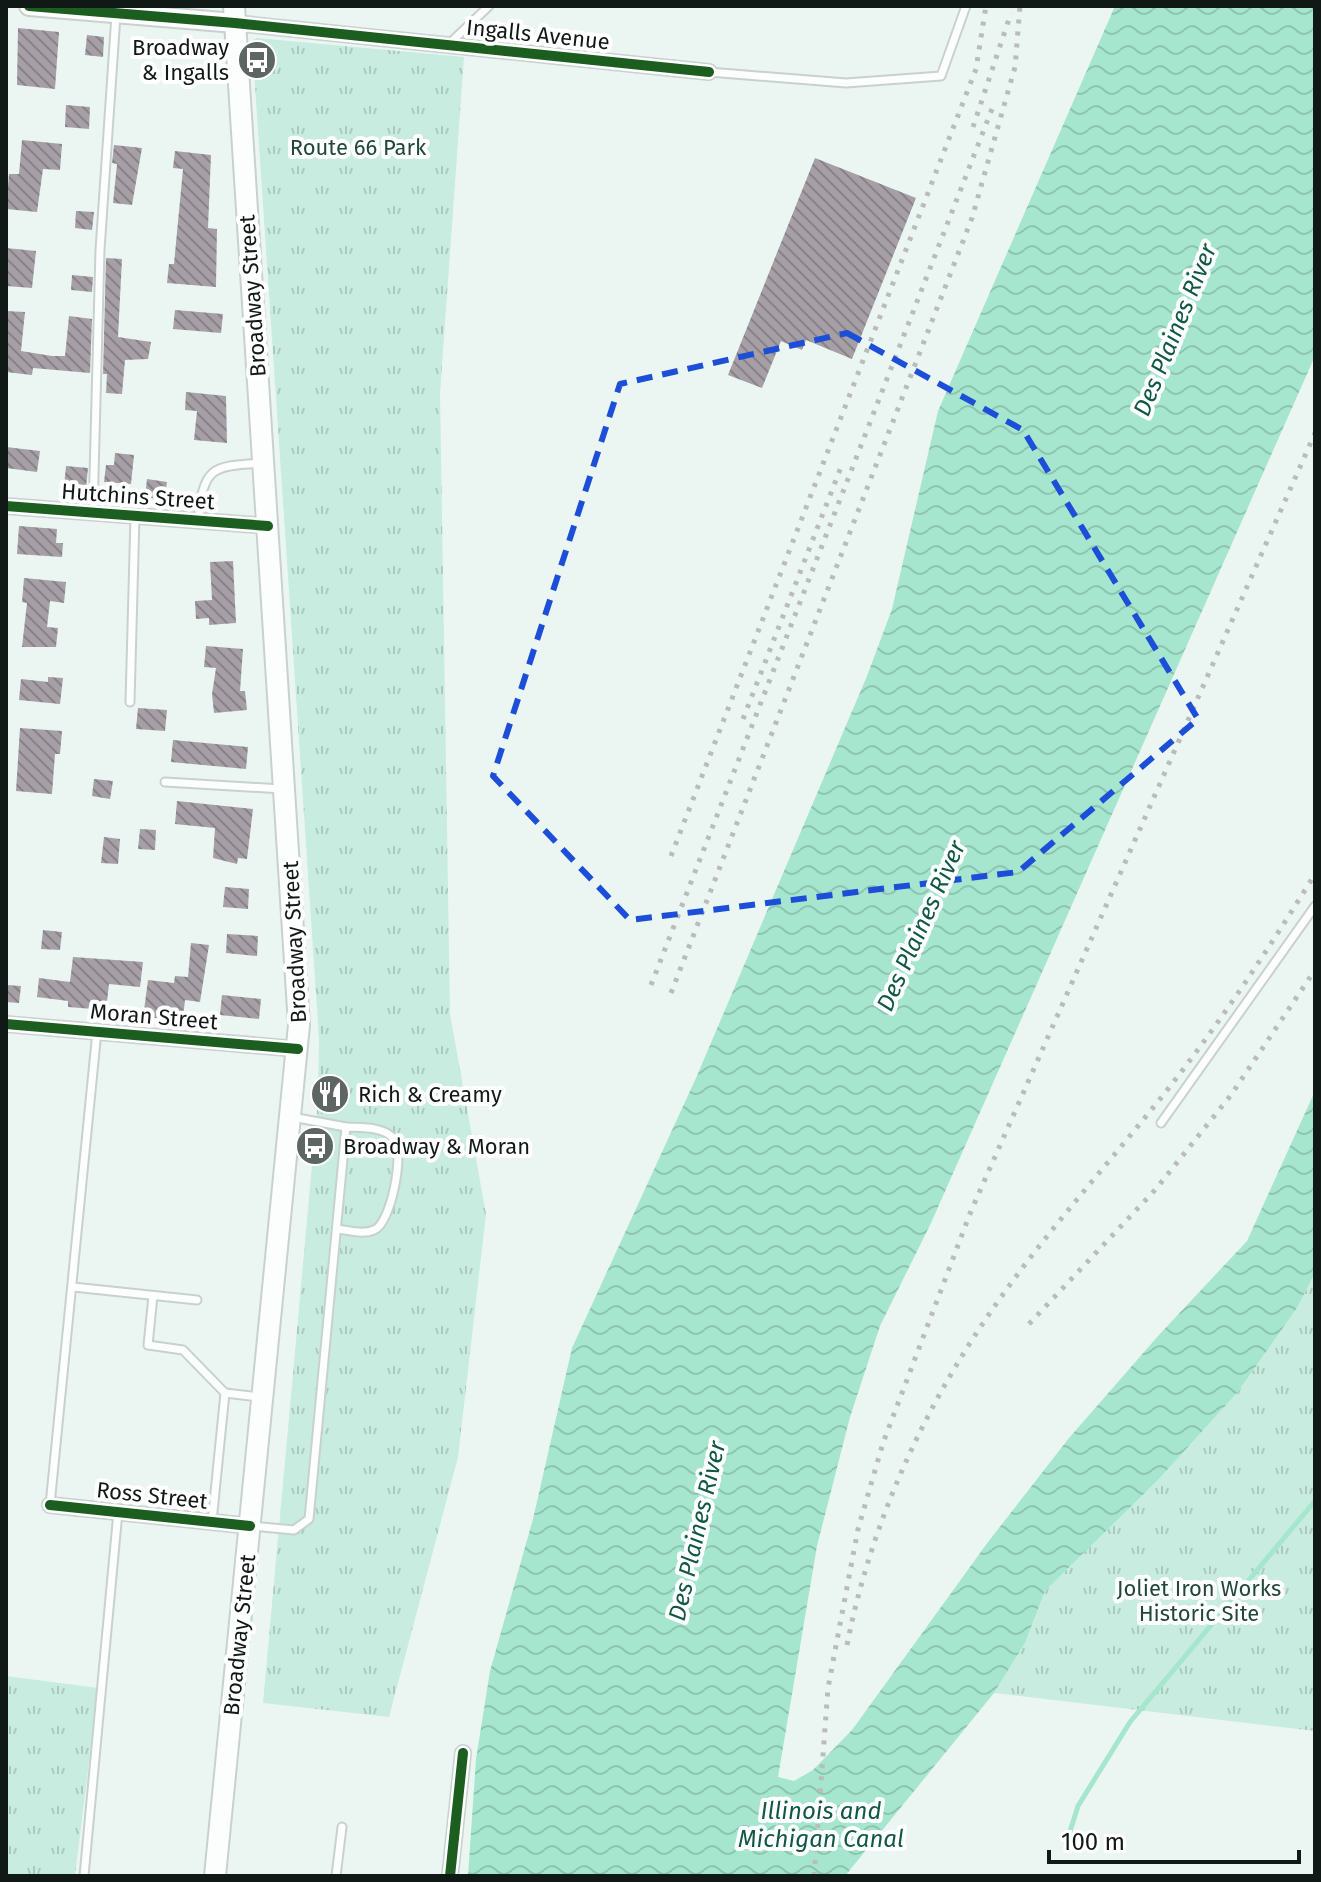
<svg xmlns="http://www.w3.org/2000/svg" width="1321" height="1882" viewBox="0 0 1321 1882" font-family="'Fira Sans',sans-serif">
  <defs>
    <pattern id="park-tufts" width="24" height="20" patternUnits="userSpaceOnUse" patternTransform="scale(2)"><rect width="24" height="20" fill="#c8ecdf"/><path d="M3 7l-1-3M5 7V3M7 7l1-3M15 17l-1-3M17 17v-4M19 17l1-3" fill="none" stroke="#abcabf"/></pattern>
    <pattern id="water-waves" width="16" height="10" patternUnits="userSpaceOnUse" patternTransform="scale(2)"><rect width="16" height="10" fill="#a6e6cf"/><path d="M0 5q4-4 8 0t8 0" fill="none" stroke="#8ec5b1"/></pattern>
    <pattern id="building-back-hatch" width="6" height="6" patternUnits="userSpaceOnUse" patternTransform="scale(2)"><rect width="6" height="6" fill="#a6a0a6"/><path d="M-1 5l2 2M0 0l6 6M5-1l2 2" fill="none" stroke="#868286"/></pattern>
  </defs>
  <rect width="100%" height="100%" fill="#ebf6f2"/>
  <!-- park -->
  <g fill="url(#park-tufts)">
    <path d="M257,38L464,57L440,393L450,1014L486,1214L458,1457L389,1717L263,1703L318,1099L319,1038L252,41Z"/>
    <path d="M1315,1273V1731L994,1693L1025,1643L1045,1591L1158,1480L1237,1393L1297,1308Z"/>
    <path d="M6,1676L98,1688L75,1876H6Z"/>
  </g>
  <!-- water -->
  <path fill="url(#water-waves)" d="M1115,6H1315V356L931,1223L880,1326L850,1417L817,1546L778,1777L794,1781L813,1770L852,1730L988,1542L1069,1438L1158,1336L1247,1241L1315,1091V1273L1297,1308L1237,1393L1158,1480L1045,1591L1025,1643L994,1693L845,1876H468L476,1759L490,1671L533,1519L572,1348L696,1078L867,676L892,609L938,411Z"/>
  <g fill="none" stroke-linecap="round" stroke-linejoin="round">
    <!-- stream -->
    <path stroke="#a6e6cf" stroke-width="5" d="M1066,1844L1078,1806L1130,1722L1315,1501"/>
  </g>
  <!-- building -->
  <g fill="url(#building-back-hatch)">
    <path d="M18,28L59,32L55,89L17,85Z"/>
    <path d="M87,35L104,37L103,57L85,55Z"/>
    <path d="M66,105L90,107L89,129L65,127Z"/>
    <path d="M22,140L62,144L60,170L43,169L37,212L6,209L9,174H19Z"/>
    <path d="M114,145L142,148L132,205L113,203L117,164L112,163Z"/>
    <path d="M175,151L211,155L208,228L217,229L216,287L167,283L169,264H174L183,169L173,168Z"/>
    <path d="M815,158L916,198L852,359L806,340L802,350L781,341L762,388L728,375Z"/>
    <path d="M76,211L94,212L92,230L75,228Z"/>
    <path d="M6,248L36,251L32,288L6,286Z"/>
    <path d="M106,258L122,259L118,337L151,342L148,359L125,360L122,394L106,393L107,374H103Z"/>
    <path d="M72,275L93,277L92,292L71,290Z"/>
    <path d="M175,310L223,314L221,333L173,329Z"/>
    <path d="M6,311L25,312L21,351L52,356H65L69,316L92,319L90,373L33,368L32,375L6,372Z"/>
    <path d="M186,392L226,396L227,443L194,440L197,411L185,410Z"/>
    <path d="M6,447L40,451L37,472L6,468Z"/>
    <path d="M115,453L134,455L131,484L104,482L106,465H114Z"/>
    <path d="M66,466L88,468L86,488L64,486Z"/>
    <path d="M147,479L167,482L164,500L145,497Z"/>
    <path d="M19,526L57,529L56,543H63L62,557L17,554Z"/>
    <path d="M233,561L236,623L209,625V618L196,619L195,601L212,600L210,562Z"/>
    <path d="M24,578L66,582L64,603L50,601L47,627L58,628L56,647H22L27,603L22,602Z"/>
    <path d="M206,646L243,649L240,691H245L247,710L214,713L212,694L216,668L204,667Z"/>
    <path d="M48,677L63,678L60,704L19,700L21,679L48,682Z"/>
    <path d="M138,708L167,710L165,731L136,729Z"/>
    <path d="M20,728L62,731L60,754H55L52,794L16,791Z"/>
    <path d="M173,740L248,747L246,769L171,762Z"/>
    <path d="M94,779L113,781L110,799L92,796Z"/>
    <path d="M177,801L253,809L247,859L238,858L237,864L213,858L215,828L175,824Z"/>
    <path d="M140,829L156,830L155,850L138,849Z"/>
    <path d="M104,837L120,839L118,864L101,863Z"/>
    <path d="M225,887L249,889L248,909L223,907Z"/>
    <path d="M43,930L62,932L60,950L41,949Z"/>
    <path d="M227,934L258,936L257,956L226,953Z"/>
    <path d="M191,943L209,945L200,1002L185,1000L183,1018H143L148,980L174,983L175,976L188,977Z"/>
    <path d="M73,957L143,962L140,987L109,984L106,1010L68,1007V1001L37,997L39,978L70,982Z"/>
    <path d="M6,985L21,986L19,1003L6,1002Z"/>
    <path d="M222,995L261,999L259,1019L220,1015Z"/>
  </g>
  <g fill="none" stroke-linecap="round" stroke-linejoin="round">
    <defs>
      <g id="lane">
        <path d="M449,44L489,6"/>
        <path d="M709,72L846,83L941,76L966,6"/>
        <path d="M93,513L100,250L116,15"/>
        <path d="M198,521C204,467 210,466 263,463"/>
        <path d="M130,702L135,516"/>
        <path d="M165,782L282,789"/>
        <path d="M1161,1123L1315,906"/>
        <path d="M337,1229C348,1230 363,1235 374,1230C391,1224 405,1152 394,1139C384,1126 361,1128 346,1127"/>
        <path d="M73,1287L197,1300"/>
        <path d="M153,1296L148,1345L183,1350L225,1393L212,1522"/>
        <path d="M225,1393L259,1397"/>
        <path d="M50,1505L97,1031"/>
        <path d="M252,1526L294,1530L309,1519L346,1127L292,1117"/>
        <path d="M84,1876L118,1512"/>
        <path d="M336,1876L342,1827"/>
      </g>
      <g id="street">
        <path d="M235,23L709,72"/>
        <path d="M6,506L268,526"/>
        <path d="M6,1024L298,1049"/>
        <path d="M50,1505L250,1526"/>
        <path d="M450,1876L463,1753"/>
      </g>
      <path id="secondary" d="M29,6L235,23"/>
      <path id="primary" d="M215,1876L299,1025L234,6"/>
    </defs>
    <!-- lane casing -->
    <use href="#lane" stroke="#c8d1ce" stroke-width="11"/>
    <!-- street casing -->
    <use href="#street" stroke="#c8d1ce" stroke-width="18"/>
    <!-- secondary casing -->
    <use href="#secondary" stroke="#c8d1ce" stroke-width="22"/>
    <!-- primary casing -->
    <use href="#primary" stroke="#c8d1ce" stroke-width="24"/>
    <!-- lane -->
    <use href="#lane" stroke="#fcfefd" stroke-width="7"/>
    <!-- street -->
    <use href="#street" stroke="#fcfefd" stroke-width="14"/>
    <!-- secondary -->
    <use href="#secondary" stroke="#fcfefd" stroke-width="18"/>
    <!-- primary -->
    <use href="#primary" stroke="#fcfefd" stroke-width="20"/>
    <!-- rail -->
    <g stroke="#b9bcbb" stroke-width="5" stroke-dasharray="4 8" stroke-linecap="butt">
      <path d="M973,127L1011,13"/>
      <path d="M743,719L843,462"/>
      <path d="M671,856L976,69L986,6"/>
      <path d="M651,985L992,109"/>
      <path d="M671,993L972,218L1015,67L1020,6"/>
      <path d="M1029,1324L1155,1190L1231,1095L1315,970"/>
      <path d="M847,1645C872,1518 928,1398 1004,1293C1057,1219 1119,1152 1175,1080C1226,1014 1271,945 1315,874"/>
      <path d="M814,1876L828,1688L858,1529L883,1443L971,1211L1315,433"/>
    </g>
    <defs>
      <g id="cycleway">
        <path d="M29,6L235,23L709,72"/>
        <path d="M6,506L268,526"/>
        <path d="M6,1024L298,1049"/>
        <path d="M50,1505L250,1526"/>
        <path d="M450,1876L463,1753"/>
      </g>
    </defs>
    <!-- cycleway casing -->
    <use href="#cycleway" stroke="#fff" stroke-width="15"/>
    <!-- cycleway -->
    <use href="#cycleway" stroke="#1b5e20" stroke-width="10"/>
  </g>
  <!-- marked area -->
  <path fill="none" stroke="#1d4ed8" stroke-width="6" stroke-dasharray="16 10" stroke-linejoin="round" d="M847,333L1023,430L1198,719L1018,872L630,920L493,776L620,384Z"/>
  <!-- icons -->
  <defs>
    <symbol id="bus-disc" viewBox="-11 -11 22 22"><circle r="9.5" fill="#5d6663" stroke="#fff"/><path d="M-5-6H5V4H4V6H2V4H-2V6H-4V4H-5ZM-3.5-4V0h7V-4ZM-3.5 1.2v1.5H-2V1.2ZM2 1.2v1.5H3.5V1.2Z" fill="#fff"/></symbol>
    <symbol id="restaurant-disc" viewBox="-11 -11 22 22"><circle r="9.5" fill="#5d6663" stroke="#fff"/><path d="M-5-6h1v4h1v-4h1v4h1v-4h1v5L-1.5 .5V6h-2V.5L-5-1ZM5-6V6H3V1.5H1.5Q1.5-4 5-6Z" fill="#fff"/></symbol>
  </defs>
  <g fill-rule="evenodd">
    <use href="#bus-disc" x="235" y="38" width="44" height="44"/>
    <use href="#restaurant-disc" x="308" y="1072" width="44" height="44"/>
    <use href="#bus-disc" x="293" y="1124" width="44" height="44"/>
  </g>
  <g text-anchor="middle" stroke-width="8" stroke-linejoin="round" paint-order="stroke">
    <!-- street labels -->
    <g font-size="22" fill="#111916" stroke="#fff">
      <text transform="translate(538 34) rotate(6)" y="8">Ingalls Avenue</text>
      <text transform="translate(252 296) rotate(-94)" y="8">Broadway Street</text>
      <text transform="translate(138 496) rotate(4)" y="8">Hutchins Street</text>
      <text transform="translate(294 942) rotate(-93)" y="8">Broadway Street</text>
      <text transform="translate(154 1016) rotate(5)" y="8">Moran Street</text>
      <text transform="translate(152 1495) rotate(6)" y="8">Ross Street</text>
      <text transform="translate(239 1635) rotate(-84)" y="8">Broadway Street</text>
    </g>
    <!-- poi labels -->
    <g font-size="22" fill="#111916" stroke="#fff" text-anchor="start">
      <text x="229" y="55" text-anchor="end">Broadway<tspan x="229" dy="25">&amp; Ingalls</tspan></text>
      <text x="358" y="1102">Rich &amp; Creamy</text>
      <text x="343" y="1154">Broadway &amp; Moran</text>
    </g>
    <!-- park labels -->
    <g font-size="22" fill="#20473a" stroke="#fff">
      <text x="358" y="155">Route 66 Park</text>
      <text x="1199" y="1596">Joliet Iron Works<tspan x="1199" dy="25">Historic Site</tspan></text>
    </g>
    <!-- water labels -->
    <g font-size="24" font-style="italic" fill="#115844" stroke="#fff">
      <text transform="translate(1175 330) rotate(-68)" y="8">Des Plaines River</text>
      <text transform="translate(921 926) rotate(-66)" y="8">Des Plaines River</text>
      <text transform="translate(697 1531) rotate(-77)" y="8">Des Plaines River</text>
      <text x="821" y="1819">Illinois and<tspan x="821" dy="28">Michigan Canal</tspan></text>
    </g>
  </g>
  <!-- border -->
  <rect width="1321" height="1882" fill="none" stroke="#111916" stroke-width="16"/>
  <!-- scale -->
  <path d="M1049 1850v12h250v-12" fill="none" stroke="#111916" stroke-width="4"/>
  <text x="1061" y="1850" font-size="24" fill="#111916" stroke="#ffffff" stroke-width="6" paint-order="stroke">100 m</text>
</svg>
